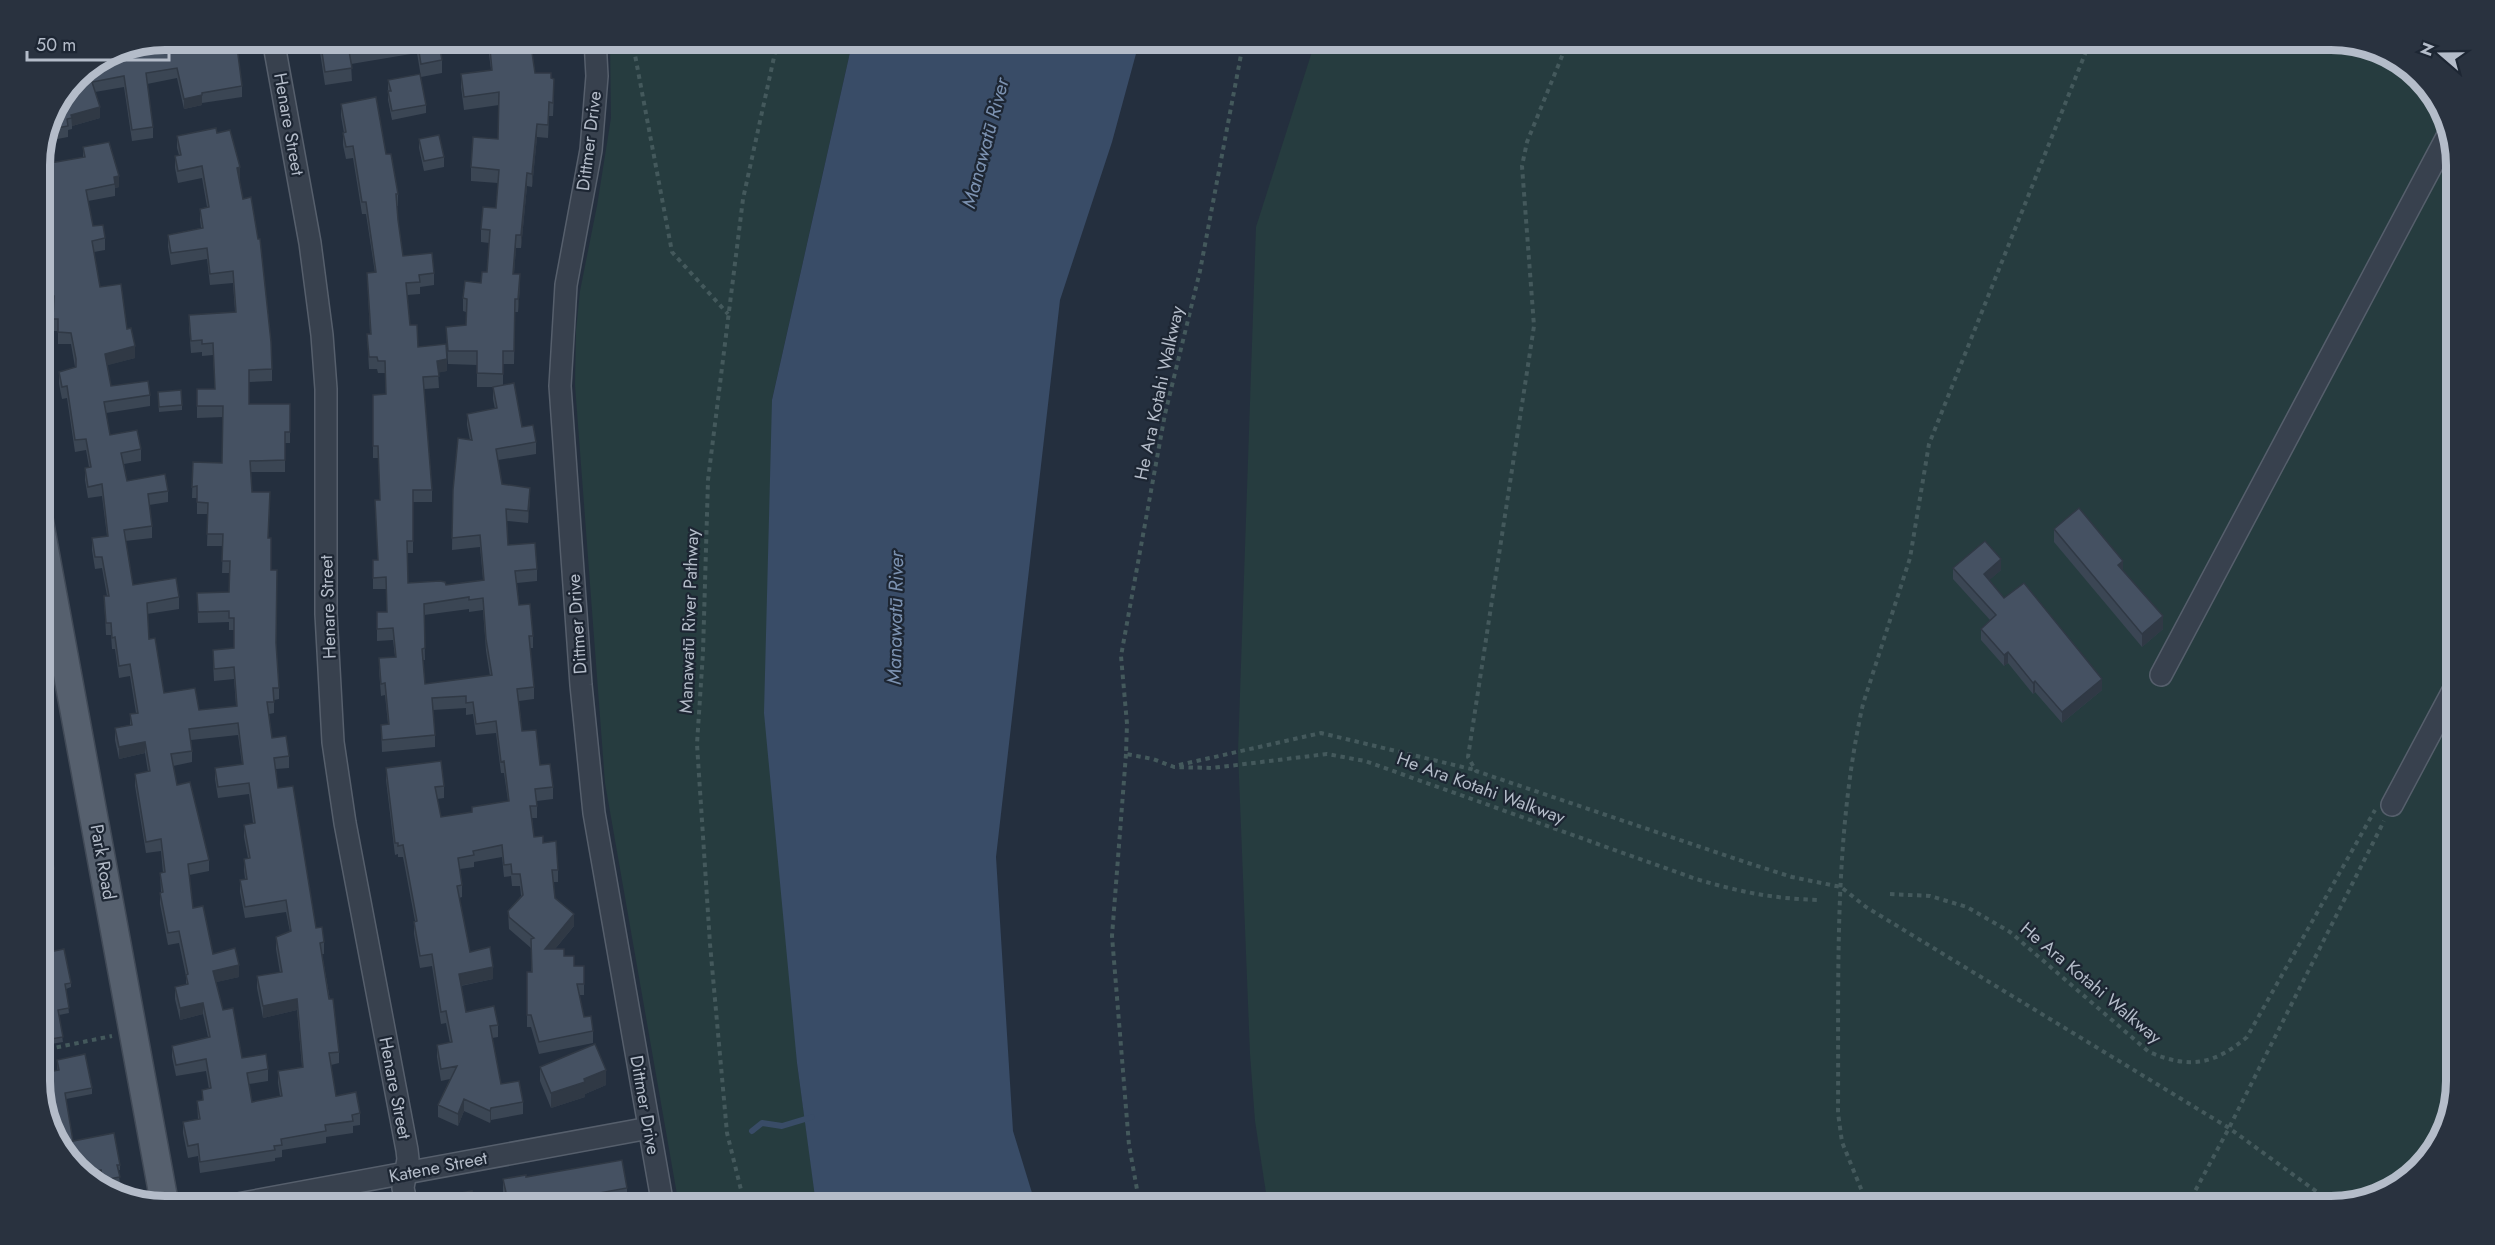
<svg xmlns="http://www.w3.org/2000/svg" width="2495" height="1245" viewBox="0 0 2495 1245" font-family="Jost,sans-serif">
  <rect width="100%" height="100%" fill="#242f3e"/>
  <!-- green -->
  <g fill="#263c3f">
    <path d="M610,39H853L772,400L797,1063L817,1206H679L605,783L575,385L576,331L580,291L597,206L611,118Z"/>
    <path d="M1316,39H2331L2386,52L2435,95L2456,156V1081L2443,1136L2400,1185L2331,1206H1268L1255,1121L1250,1054L1238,752L1256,227Z"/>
  </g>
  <!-- water -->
  <path fill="#394c67" d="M853,39H1140L1112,142L1060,300L996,857L1013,1131L1036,1206H818L815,1197L797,1063L764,713L772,400Z"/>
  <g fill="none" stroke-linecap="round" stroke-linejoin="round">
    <!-- stream -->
    <path stroke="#394c67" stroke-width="6" d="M752,1131L762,1123L782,1126L812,1117"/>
    <defs>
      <g id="minor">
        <path d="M273,39L310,243L322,335L326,389V614L333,742L345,823L407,1150L408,1159L403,1188L407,1206"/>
        <path d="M595,39L597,76L591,150L566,285L560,386L581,685L594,813L663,1206"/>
        <path d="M2161,675L2448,135"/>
        <path d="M2392,805L2456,685"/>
        <path d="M227,1206L649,1128"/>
      </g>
      <path id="major" d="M39,519L165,1206"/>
    </defs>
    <!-- minor casing -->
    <use href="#minor" stroke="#565f6c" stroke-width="24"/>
    <!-- major casing -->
    <use href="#major" stroke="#414a57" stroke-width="30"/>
    <!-- path -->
    <g stroke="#44595c" stroke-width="4" stroke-dasharray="4.5 4.5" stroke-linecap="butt">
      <path d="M632,39L672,252L728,314"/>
      <path d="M1244,39L1200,271L1165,414L1121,656L1127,724L1126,754L1153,759L1174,767L1212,768L1327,754L1365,761L1696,879C1740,892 1774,899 1821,900"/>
      <path d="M1569,39L1527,142L1522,166L1534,326L1468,757L1476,771L1748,863L1792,877L1841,887L1866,907L2229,1128L2335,1205"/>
      <path d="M1126,754L1112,936L1129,1145L1140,1206"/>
      <path d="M1179,765L1321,733L1475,770"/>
      <path d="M1890,894L1930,896L1967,907L2010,932L2149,1052C2189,1069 2214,1065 2247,1037L2375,810"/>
      <path d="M39,1051L112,1036"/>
      <path d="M125,1197L133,1192"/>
      <path d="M745,1206L727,1133L710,944L697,744L703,652L708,480L743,199L778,39"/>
      <path d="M1868,1206L1842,1142L1838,1113C1839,977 1833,838 1863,704L1910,558L1929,444L2091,39"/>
      <path d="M2187,1206L2229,1128L2384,821"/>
    </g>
    <!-- minor -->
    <use href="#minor" stroke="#38414e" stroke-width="21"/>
    <!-- major -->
    <use href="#major" stroke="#56606e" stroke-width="27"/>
  </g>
  <!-- wall -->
  <g fill="#3b4654" fill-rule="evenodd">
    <path d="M318,39H456V43L439,45L442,60V73L421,77L417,53L351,64L352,81L325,85Z"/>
    <path d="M487,39H547V49L532,51L535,73L551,78L554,92L553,116H549L548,138L537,137L532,187L527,186L521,248H516L514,274L520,287L518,312H515L514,364H503V385L522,427L536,442V454L498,460L502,484L530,500L528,523L507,521L508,545L537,569V581L517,583L519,605L533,636V648H530L534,687V699L519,701L522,731L553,787V799L537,801V818H532L534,837L543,843L558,870V882H553L555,898L574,926L555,949L564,956L574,966H584V995H579L584,1017L593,1031V1043L539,1054L531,1027H527V972H531V948L509,929L508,911L521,896L520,886H512L511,876L504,877L502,857L474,862V867L460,869L462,885V897L459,898L470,952L493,979L461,986L466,1012L498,1025V1037L492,1038L501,1084L523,1102V1114L491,1120L490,1123L464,1111L458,1126L438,1117V1105L450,1079L441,1081L437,1057V1045L450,1043L446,1023L441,1024L432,966L420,968L414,934V922L415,921L403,857H398V854L395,855L386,780V768L444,786V798L437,799L441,817L472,812V807L508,801L504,773H501L496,733L476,735L473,714L466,715V708L433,710L435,735V747L382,752L381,725L388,724L385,695L381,696L379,670V658L395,657L393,640L377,641V612H387L386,589H373V560H378L375,500H380L378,458H373V395L386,394L385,373H378L377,369H369L367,334H370L367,273H375L366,214H362L353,158L346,159L343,145V133H344L341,116V104L386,154L398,194V206H397L398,220L403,256L434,273V285L420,287V294L407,295L410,325L418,347L447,371L438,372L439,388L424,389L432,490V502H413V553H407L408,583L446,585L483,580L480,547L452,550L453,490L470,440L467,425V414L495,409L493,399V387H477V365L448,364L446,327L466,325V312L463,311V298L481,283L487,272L489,243L481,242V229L496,208L498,183L471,181V167L498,139L499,105L464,110L461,87V74L491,70ZM469,609V612L483,610L486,651L490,676L425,684L423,660H425L424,615Z"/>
    <path d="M117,48L242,86V97L202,103V105L184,109L177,78L147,84L153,127V138L132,141L124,87L95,92L100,118L72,126V129L68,130V137L52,140L50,133L48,134L47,130L45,131L49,116Z"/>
    <path d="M388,80L426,105V113L392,120L388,100Z"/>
    <path d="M217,133L240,179H239L272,369V381L249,382V404H290V443H285V472H251L252,492L270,503L268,538L279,688V699L274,700V713L269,714L272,738L289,756V768L276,769L278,788L316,928L324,942V954H322L339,1052V1063L331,1065L336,1096L360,1113V1125L353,1126V1133L326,1137V1143L282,1150V1157L275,1158V1161L200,1173L198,1156L188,1158L183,1133V1122L198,1119L197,1101L202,1100V1090L209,1089L206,1071L176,1076L172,1057V1046L208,1037L203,1014L180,1020L175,999V987L186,985V976L179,943L168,945L160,904V893L161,892L160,873H163L161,851L146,853L135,786V774L148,772L145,753L119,759L115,740V728L130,725V714L136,713L130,676L119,678L115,649H112L111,635H106L104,596H107L102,568L95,569L92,550V538L107,536L102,496L88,498L85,480V468L89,467L86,450L75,452L67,398L62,399L59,384V372L75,367L71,344H58V331H53L54,307L46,309L39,278V165L83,157V147L119,187L115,188V196L88,201L93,226L105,238V250L94,252L100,287L127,329L135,358L107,365L111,386L150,395V406L106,413L110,435L141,449V461L124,464L127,481L168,491V502L149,505L152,526V538L125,541L133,585L179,597V609L147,614L149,639L164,693L199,710L236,706L234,679L214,681L213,662V650L234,648V630H229V622L198,623L197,593L229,592L230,573H222L223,546H207L208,514H197V498H192L193,462L222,463L223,417L197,418V389H215L213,355L202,356V352L191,353L189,327V315L235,312L233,283L210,285L207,259L171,265L168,247V235L201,228L200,220V209L207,207L202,178L178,183L175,168V156L179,155L177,148V136ZM238,735L242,764L215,768V779L218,798L249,794L253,823L244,825V837L248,858L244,859V870L245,879L240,880V892L245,918L286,912L290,932L276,937V949L280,973L257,976V988L263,1018L297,1010L302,1067L278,1071V1083L280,1096L252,1102L249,1084L268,1081V1069L242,1058L223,1010L216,982L239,977L213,954L193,908L189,875L209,871V860L177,785L173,766L192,762V751L191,740Z"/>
    <path d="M419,139L444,157V167L424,171L419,148Z"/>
    <path d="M158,397L182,405V410L159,412Z"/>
    <path d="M2054,529L2123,571L2163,629L2142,647L2054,542Z"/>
    <path d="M1953,568L2001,570L1989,580L2004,598L2102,690L2062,723L2035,692L2033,694L2008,663L2004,666L1981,640V629L1990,620L1953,579Z"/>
    <path d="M39,858L54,869V874L51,875L53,890L39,893Z"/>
    <path d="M39,926L49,952L71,983V987L66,989L69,1013L59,1015L63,1042L39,1046V1000H43L39,980Z"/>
    <path d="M57,1060L92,1088V1094L66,1099L73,1141L120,1165V1170H118L120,1183L103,1186L101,1175L91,1177L60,1151Z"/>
    <path d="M540,1067L606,1085L585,1094V1097L551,1108L540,1081Z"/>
    <path d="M526,1177L627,1188V1202L602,1206H506L503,1193V1179Z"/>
  </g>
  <!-- shaded-wall -->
  <g fill="#303945">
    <path d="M202,95V105L184,109V99Z"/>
    <path d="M100,107V118L72,126L71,115Z"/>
    <path d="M50,122V133L48,134V123Z"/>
    <path d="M537,124V137L532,187V174Z"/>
    <path d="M240,167V179L237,180V168Z"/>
    <path d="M527,173V186L521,248V235Z"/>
    <path d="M119,176V187L115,188L114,177Z"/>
    <path d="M516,235V248L513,287V274Z"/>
    <path d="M520,274V287L518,312V299Z"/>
    <path d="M135,346V358L105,366V354Z"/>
    <path d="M447,359V371L437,373V361Z"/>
    <path d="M530,488V500L528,523V511Z"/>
    <path d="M2001,559V570L1984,585V574Z"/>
    <path d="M2123,561V574L2118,565Z"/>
    <path d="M2163,616V629L2142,647V634Z"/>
    <path d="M2008,652V663L2004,666V655Z"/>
    <path d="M2102,679V690L2062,723V712Z"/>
    <path d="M2035,681V692L2033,694V683Z"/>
    <path d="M145,742V753L119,759V747Z"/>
    <path d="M574,914V926L545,961V949Z"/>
    <path d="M239,965V977L213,983V971Z"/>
    <path d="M493,967V979L459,986V974Z"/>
    <path d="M297,999V1010L263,1018V1006Z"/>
    <path d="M203,1003V1014L180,1020V1008Z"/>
    <path d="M606,1070V1085L585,1094V1097L551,1108V1093Z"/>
    <path d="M464,1099V1111L458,1126V1114Z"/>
    <path d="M491,1108V1120L490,1123V1111Z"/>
  </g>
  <!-- building -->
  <g fill="#455162" stroke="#303945" stroke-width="1.5" fill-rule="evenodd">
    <path d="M164,39H236L242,86L202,93V95L184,99L177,68L146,73L153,127L132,130L124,76L92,82L100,107L71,115L72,118L67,119L68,126L52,129L50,122L48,123L49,116L76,75L117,48Z"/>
    <path d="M320,39H438L442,60L421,64L417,39L349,51L352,68L325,72Z"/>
    <path d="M489,39H530L535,73H551V78L554,79L553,103L549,102L548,125L537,124L532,174L527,173L521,235H516L513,274H520L518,299H515L514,351H503V374L477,373V351H448L446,327L466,325L467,299L463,298L465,281L481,283L482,272H487L490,230L481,229L483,207L496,208L499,170L471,167L473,137L498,139L499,92L464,97L461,74L492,70Z"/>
    <path d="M420,74L426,105L392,111L388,91H391L388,80Z"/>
    <path d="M376,97L386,154H391L398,194H396L398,220L403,256L432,253L434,273L419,275L420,282L406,283L410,325H417L418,347L446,344L447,359L437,361L439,376L423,377L432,490H413V541H407L408,583L440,581L445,582L446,585L484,580L480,535L452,538L453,490L458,438L472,440L467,414L497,408L493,387L514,383L522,427L533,425L536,442L496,449L502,484L530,488L528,511L506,509L508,545L535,543L537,569L515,571L519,605L530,604L533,636H529L534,687L517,689L522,731L536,730L540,765L550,764L553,787L535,789L537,806H530L534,837L543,836V843L556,841L558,870H552L555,898L574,914L545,949H564V956H574V966H584V984H577L584,1017L591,1016L593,1031L539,1042L531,1015H527V972H532L531,939L534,938L509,917L508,911L523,895L520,874H512L511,864L504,865L502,845L473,851L474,855L458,858L462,885L457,886L470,952L490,947L493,967L459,974L466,1012L494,1006L498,1025L490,1026L501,1084L519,1081L523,1102L491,1108L490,1111L464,1099L458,1114L438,1105L457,1066L441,1069L437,1045L452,1042L446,1011L441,1012L432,954L420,956L414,922L417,921L403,845L398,846V843H395L386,768L441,761L444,786L435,787L441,817L472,812V807L509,801L504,761L501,762L496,721L476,724L473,702L466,703V696L432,698L435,735L382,740L381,725L389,724L385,683L381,684L379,658L396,657L393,628L377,629V612H387L386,577L373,578V560H378L375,500H380L378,446H373V395L386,394L385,361H378L377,357H369L367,334H371L367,273L376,272L366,202H362L353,146L346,147L343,133L346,132L341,104ZM469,597V600L483,598L486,639L492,675L425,684L422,649L425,648L424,604Z"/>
    <path d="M216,128L217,133L230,130L240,167L237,168L243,199L251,197L258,239H260L271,342L272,369L249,370V404H290V432H285V460L250,461L252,492H270L268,538H271V570H277L276,643L279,688H273L274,702H267L272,738L286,736L289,756L274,758L278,788L293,786L316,928L322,927L324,942L320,943L329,999H333L339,1052L329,1053L336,1096L356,1092L360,1113L352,1115L353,1121L325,1125L326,1131L281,1139L282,1145L274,1146L275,1150L200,1162L198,1144L188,1146L183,1122L200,1119L197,1101L203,1100L202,1090L211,1088L206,1059L176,1065L172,1046L210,1037L203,1003L180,1008L175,987L188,984L186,975L188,974L179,931L168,933L160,893L163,892L160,873L165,872L161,839L146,842L135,774L150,771L145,742L119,747L115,728L132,725L130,714L138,713L130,664L119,666L115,637L112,638L111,623H106L104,596H109L102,557H95L92,538L108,536L102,484L88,487L85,468L91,467L86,439L75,440L67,386L62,387L59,372L76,367V359L71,333L58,332V319H53L54,296L46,297L40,269L39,252H42L39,237V165L85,157L83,147L109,142L119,176L114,177L115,184L86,190L93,226L103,225L105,238L92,241L100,287L121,284L127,329L131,328L135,346L105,354L111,386L148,381L150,395L104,402L110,435L137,430L141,449L121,453L127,481L165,474L168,491L148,494L152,526L124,530L133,585L176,578L179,597L147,603L149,639L155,638L164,693L195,688L199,710L237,706L234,667L214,669L213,650L234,648V618H229V611L198,612L197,593L229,592L230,561H222L223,534H207L208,503L197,502V486L192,487L193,462L222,463L223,406H197V389H215L213,343L202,344V340L191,341L189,315L236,312L233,271L210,274L207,248L171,253L168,235L203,228L200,209L209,207L202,166L178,171L175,156L181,155L177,136ZM238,723L243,764L215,768L218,787L249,783L255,823L244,825L250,858L244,859L247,879L240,880L245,907L286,900L291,931L276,937L282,972L257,976L263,1006L297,999L303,1067L278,1071L282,1096L252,1102L247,1073L268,1069L266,1054L242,1058L233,1008L223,1010L213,971L239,965L235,948L213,954L203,906L193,908L188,864L209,860L190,782L177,785L171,754L192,751L189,729Z"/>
    <path d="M439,135L444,157L424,161L419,139Z"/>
    <path d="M181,390L182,405L159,407L158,392Z"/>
    <path d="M2079,508L2123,561L2118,565L2163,616L2142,634L2054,529Z"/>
    <path d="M1985,541L2001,559L1984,574L2004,598L2024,583L2102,679L2062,712L2035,681L2033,683L2008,652L2004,655L1981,629L1996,615L1953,568Z"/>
    <path d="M52,856L54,869L50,870L53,885L39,888V858Z"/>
    <path d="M44,925L49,952L64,949L71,983L65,984L69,1008L58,1010L63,1037L39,1041V1000L44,999L39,975V926Z"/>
    <path d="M595,1044L606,1070L584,1079L585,1082L551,1093L540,1067Z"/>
    <path d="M85,1054L92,1088L65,1093L73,1141L114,1133L120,1165H117L120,1177L103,1180L101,1170L86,1173L60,1151L39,1089V1074L59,1070L57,1060Z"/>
    <path d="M622,1160L627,1188L534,1205V1206H509L503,1179L526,1175V1177Z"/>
    <path d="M472,1191L475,1206H438L436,1198Z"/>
  </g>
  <g text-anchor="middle" stroke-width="4.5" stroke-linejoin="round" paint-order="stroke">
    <!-- street labels -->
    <g font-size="18" fill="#b4bcc9" stroke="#1d2633">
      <text transform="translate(289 124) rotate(80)" y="6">Henare Street</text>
      <text transform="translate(589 141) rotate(-83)" y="6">Dittmer Drive</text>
      <text transform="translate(1159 393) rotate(-78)" y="6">He Ara Kotahi Walkway</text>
      <text transform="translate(328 607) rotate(-92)" y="6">Henare Street</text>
      <text transform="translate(689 621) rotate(-88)" y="6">Manawatū River Pathway</text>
      <text transform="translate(577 624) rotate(-94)" y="6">Dittmer Drive</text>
      <text transform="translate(1481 788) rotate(20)" y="6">He Ara Kotahi Walkway</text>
      <text transform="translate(103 862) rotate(80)" y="6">Park Road</text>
      <text transform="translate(2091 983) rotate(40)" y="6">He Ara Kotahi Walkway</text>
      <text transform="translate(395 1088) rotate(79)" y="6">Henare Street</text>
      <text transform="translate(645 1105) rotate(80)" y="6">Dittmer Drive</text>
      <text transform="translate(438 1167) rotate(-11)" y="6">Katene Street</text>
    </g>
    <!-- water labels -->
    <g font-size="20" font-style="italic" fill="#7c92b1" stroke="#1d2633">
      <text transform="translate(985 143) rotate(-75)" y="7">Manawatū River</text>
      <text transform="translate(895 618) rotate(-89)" y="7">Manawatū River</text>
    </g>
  </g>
  <!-- crop -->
  <path d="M0 0H2495V1245H0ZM165 50H2331A115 115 0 0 1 2446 165V1081A115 115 0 0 1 2331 1196H165A115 115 0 0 1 50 1081V165A115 115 0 0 1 165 50Z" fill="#29323f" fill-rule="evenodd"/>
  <path fill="none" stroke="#b4bcc9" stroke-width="8" d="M165 50H2331A115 115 0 0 1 2446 165V1081A115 115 0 0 1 2331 1196H165A115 115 0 0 1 50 1081V165A115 115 0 0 1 165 50Z"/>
  <!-- north arrow -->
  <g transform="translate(2441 54) rotate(290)" stroke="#1d2633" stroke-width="4.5" paint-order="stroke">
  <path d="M0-4.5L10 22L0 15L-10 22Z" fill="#b4bcc9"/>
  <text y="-9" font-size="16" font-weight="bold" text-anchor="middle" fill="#b4bcc9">N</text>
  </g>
  <!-- scale -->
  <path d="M27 51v9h142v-9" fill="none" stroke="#b4bcc9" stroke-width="3"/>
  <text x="36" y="51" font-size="18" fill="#b4bcc9" stroke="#1d2633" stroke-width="4.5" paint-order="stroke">50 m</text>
</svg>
